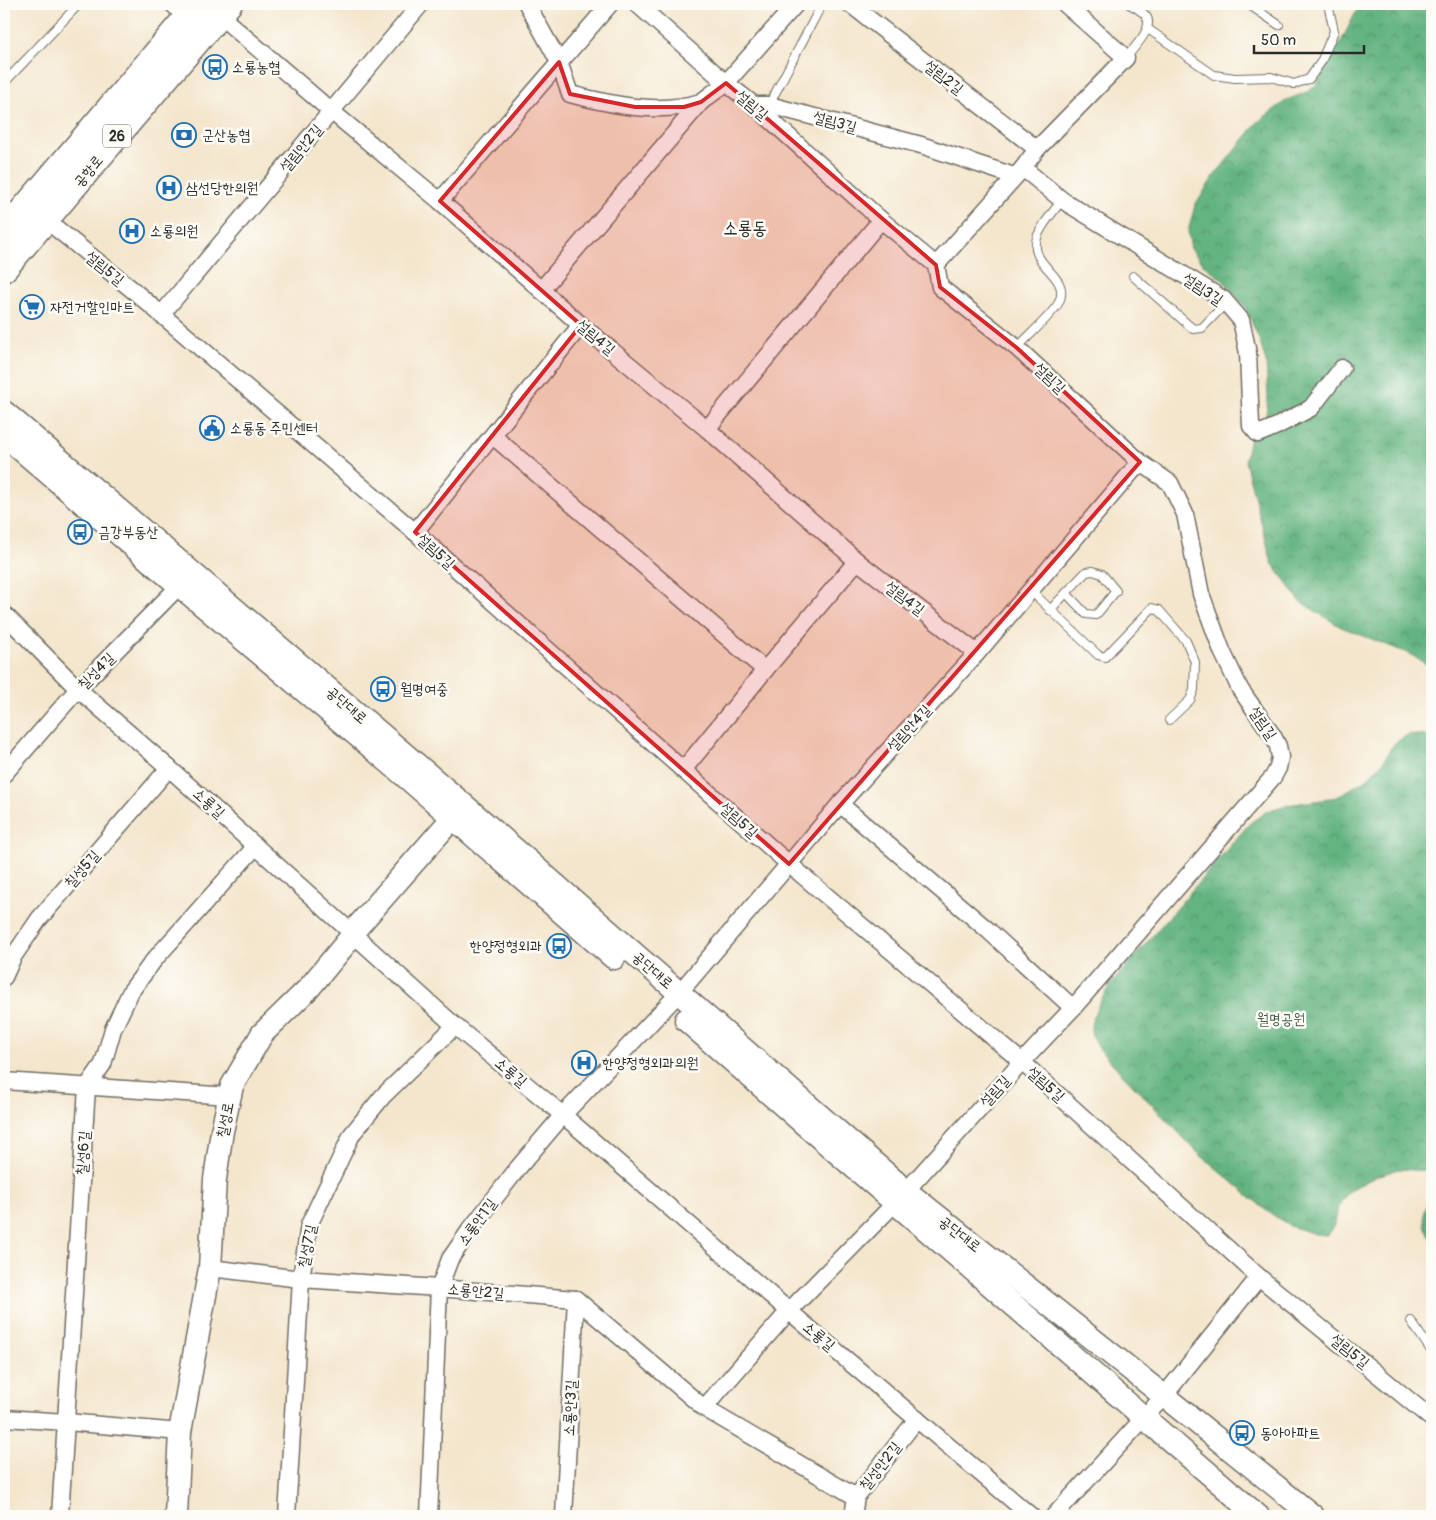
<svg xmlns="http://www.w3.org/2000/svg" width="1436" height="1520" viewBox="0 0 1436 1520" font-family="Pangolin,'Poor Story',sans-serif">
  <defs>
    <pattern id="forest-crowns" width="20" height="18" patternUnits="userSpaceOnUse" patternTransform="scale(1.25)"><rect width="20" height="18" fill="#63b480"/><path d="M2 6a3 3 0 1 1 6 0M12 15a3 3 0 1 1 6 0" fill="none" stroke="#529369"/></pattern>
  </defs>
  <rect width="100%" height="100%" fill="#fdfcf7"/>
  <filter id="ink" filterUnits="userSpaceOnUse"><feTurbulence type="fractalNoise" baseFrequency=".02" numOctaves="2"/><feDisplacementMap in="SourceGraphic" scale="10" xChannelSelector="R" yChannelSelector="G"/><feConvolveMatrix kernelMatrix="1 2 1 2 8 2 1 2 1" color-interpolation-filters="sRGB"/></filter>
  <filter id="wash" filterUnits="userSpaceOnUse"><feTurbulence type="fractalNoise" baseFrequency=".0096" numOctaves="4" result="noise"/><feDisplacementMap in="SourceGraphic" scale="20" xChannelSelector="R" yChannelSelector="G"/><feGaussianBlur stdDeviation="1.12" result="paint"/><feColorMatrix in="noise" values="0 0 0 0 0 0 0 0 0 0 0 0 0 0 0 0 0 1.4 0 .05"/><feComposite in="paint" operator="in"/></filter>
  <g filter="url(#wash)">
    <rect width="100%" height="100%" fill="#f4e6cd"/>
    <!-- forest -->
    <g fill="url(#forest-crowns)" stroke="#477056">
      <path d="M1360,4H1432V668L1410,654L1341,627L1301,602L1272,563L1245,461L1250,438L1266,416L1268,397L1266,362L1259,339L1245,307L1223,280L1204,265L1191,249L1188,232L1195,205L1214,176L1258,122L1287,100L1309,91L1317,84L1342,40Z"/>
      <path d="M1409,734L1432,737V1171L1399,1169L1377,1176L1350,1190L1338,1206L1335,1224L1327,1235L1315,1234L1290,1226L1267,1211L1198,1153L1110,1061C1104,1054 1095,1045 1092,1035C1087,1020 1103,997 1111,984L1249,824L1267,811L1286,805L1322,800L1337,797L1367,779L1383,762L1394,744Z"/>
      <path d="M1432,1199V1242C1425,1225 1418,1214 1432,1199Z"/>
    </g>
  </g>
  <g filter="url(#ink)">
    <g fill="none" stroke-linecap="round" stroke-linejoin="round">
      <defs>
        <g id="lane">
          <path d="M1248,4L1279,25"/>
          <path d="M1148,29L1214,75L1235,78L1271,77L1294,84L1309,79L1321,62L1334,31L1328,4"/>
          <path d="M1126,58C1133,48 1155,28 1146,16C1142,11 1135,7 1129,4"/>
          <path d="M4,83L79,4"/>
          <path d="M769,105L822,4"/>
          <path d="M1133,276L1193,329L1202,328L1226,303"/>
          <path d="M1017,348C1026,338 1055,312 1059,302C1072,274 1025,266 1038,235C1043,223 1054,211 1062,200"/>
          <path d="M1030,590L1098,655L1105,657L1152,608L1159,610L1186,641L1195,662L1194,690L1190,700L1169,720"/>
          <path d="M1050,610L1086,572L1093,571L1102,574L1116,591L1096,615L1086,614L1066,593"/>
          <path d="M1411,1321L1432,1352"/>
        </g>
        <g id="street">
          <path d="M173,4L186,18"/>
          <path d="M527,4L559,62L570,94C612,105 659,115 701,102"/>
          <path d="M637,4L726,83L754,105L881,220L936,265L940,287L1017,348L1140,462L1170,483L1185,514L1201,594L1222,651L1240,689L1273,736L1278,746L1280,757L1278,768L1273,777L1073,1008L1022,1062L896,1202L789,1311L704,1408"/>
          <path d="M850,4L1037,149"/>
          <path d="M219,15L331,111L440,201L581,325L707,429L857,561L977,653"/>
          <path d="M754,105H769L921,145L1014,176"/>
          <path d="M1023,168L1062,200L1223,299L1241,320L1248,353L1251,426L1258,434L1277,426L1311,408L1342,368"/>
          <path d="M440,201L610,4"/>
          <path d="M46,220L134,291L415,532L789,864L1022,1062L1259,1277L1432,1419"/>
          <path d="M936,265L1023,168L1037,149L1126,58L1065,4"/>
          <path d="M541,290L701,102L726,83L796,4"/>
          <path d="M161,315L421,4"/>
          <path d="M707,429L881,220"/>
          <path d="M493,436L765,670"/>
          <path d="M415,532L581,325"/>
          <path d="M4,614L78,689L169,768L455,1026L563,1115L789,1311L1031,1516"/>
          <path d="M683,770L765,670L857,561"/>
          <path d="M4,774L78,689L187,578"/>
          <path d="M840,804L989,931L1073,1008"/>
          <path d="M4,977L13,957L39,919L169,768"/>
          <path d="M4,1081L230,1096"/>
          <path d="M210,1268L301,1279L439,1288L576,1299L704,1408L856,1497"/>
          <path d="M4,1418L67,1422L180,1432"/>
          <path d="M60,1516L87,1087L103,1064L113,1029L131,991L154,960L256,846"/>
          <path d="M287,1516L301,1279L309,1225L352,1134L383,1096L455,1026"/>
          <path d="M429,1516L439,1288L450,1259L470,1230L518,1168L563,1115L679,993L840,804L977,653L1140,462"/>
          <path d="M564,1516L576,1299"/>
          <path d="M853,1516L856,1497L917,1419"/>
          <path d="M1054,1516L1164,1396L1259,1277"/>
        </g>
        <g id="secondary">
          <path d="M4,412L464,805L906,1191L1164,1396L1313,1516"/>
          <path d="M4,435L149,560L390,763L614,958"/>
          <path d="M686,1020L819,1137L1258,1516"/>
          <path d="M176,1516L180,1432L210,1268L215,1179L222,1131L232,1086L262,1034L309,988L352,936V933L463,806"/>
        </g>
        <g id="primary">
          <path d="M4,232L198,4"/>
          <path d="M4,269L229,4"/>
        </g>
      </defs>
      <!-- lane casing -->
      <use href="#lane" stroke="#716c64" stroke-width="10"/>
      <!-- street casing -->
      <use href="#street" stroke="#716c64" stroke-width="19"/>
      <!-- secondary casing -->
      <use href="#secondary" stroke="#716c64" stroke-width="25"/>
      <!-- primary casing -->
      <use href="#primary" stroke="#716c64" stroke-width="28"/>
      <!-- lane -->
      <use href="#lane" stroke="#fff" stroke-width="8"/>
      <!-- street -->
      <use href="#street" stroke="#fff" stroke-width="16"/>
      <!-- secondary -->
      <use href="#secondary" stroke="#fff" stroke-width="22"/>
      <!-- primary -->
      <use href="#primary" stroke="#fff" stroke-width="25"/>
    </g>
  </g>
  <!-- marked area -->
  <path fill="#d62828" fill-opacity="0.2" stroke="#d62828" stroke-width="4" stroke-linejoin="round" d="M559,62L570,94L635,107H684L701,102L726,83L936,265L940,287L1017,348L1140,462L789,864L415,532L581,325L440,201Z"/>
  <!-- icons -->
  <defs>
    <symbol id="bus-ring" viewBox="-11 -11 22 22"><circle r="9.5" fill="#fdfcf7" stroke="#1f6fb2" stroke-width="1.5"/><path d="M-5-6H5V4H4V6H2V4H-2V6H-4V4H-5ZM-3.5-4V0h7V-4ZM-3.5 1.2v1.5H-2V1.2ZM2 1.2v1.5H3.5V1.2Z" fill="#1f6fb2"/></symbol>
    <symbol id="bank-ring" viewBox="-11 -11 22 22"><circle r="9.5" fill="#fdfcf7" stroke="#1f6fb2" stroke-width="1.5"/><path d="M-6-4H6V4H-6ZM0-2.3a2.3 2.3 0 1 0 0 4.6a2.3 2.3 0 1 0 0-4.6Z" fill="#1f6fb2"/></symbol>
    <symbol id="hospital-ring" viewBox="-11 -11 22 22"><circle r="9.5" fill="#fdfcf7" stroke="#1f6fb2" stroke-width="1.5"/><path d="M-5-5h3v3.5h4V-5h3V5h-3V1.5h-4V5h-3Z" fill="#1f6fb2"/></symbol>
    <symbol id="supermarket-ring" viewBox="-11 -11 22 22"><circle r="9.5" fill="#fdfcf7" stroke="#1f6fb2" stroke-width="1.5"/><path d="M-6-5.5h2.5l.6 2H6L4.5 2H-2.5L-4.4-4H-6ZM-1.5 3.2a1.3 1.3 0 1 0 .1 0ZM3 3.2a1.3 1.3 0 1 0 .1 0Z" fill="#1f6fb2"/></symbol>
    <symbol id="civic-ring" viewBox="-11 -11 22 22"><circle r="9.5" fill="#fdfcf7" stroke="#1f6fb2" stroke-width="1.5"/><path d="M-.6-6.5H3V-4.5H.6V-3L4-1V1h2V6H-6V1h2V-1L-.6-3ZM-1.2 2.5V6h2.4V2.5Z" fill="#1f6fb2"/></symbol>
  </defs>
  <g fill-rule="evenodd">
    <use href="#bus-ring" x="201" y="53" width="28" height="28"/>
    <use href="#bank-ring" x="170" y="121" width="28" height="28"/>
    <use href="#hospital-ring" x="155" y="174" width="28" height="28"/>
    <use href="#hospital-ring" x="118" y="217" width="28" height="28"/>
    <use href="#supermarket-ring" x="18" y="293" width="28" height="28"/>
    <use href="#civic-ring" x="198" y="414" width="28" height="28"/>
    <use href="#bus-ring" x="66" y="518" width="28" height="28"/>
    <use href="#bus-ring" x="369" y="675" width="28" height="28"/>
    <use href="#bus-ring" x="545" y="932" width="28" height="28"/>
    <use href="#hospital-ring" x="570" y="1049" width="28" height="28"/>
    <use href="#bus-ring" x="1228" y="1419" width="28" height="28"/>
  </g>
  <g text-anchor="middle" stroke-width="5" stroke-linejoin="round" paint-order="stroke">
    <!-- shield labels -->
    <rect fill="#fdfcf7" stroke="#6a6a68" stroke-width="1" x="103" y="124.5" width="28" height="23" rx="4"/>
    <g font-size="14" font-weight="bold" fill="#2b2b2b">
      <text x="117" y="141">26</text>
    </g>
    <!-- poi labels -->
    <g font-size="15" fill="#2b2b2b" stroke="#fdfcf7" text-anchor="start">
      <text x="232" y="72">소룡농협</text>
      <text x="202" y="140">군산농협</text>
      <text x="186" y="193">삼선당한의원</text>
      <text x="150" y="236">소룡의원</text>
      <text x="50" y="312">자전거할인마트</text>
      <text x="230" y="433">소룡동 주민센터</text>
      <text x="98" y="537">금강부동산</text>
      <text x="400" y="694">월명여중</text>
      <text x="542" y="951" text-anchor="end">한양정형외과</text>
      <text x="602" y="1068">한양정형외과의원</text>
      <text x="1260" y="1438">동아아파트</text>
    </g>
    <!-- street labels -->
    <g font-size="15" fill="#2b2b2b" stroke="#fdfcf7">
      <text transform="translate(944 77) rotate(38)" y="5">설림2길</text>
      <text transform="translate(752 105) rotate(40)" y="5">설림길</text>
      <text transform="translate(835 122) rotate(15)" y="5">설림3길</text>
      <text transform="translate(301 148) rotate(-50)" y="5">설림안2길</text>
      <text transform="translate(88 171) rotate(-50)" y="5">공항로</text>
      <text transform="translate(105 268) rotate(39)" y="5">설림5길</text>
      <text transform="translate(1203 289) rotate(34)" y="5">설림3길</text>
      <text transform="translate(596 337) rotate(40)" y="5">설림4길</text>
      <text transform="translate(1050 378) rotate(43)" y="5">설림길</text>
      <text transform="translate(436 551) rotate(42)" y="5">설림5길</text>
      <text transform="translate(905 598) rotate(37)" y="5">설림4길</text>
      <text transform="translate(96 671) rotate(-45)" y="5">칠성4길</text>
      <text transform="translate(347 705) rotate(41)" y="5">공단대로</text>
      <text transform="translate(1263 723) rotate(56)" y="5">설림길</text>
      <text transform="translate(909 728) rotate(-48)" y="5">설림안4길</text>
      <text transform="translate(209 803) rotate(42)" y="5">소룡길</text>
      <text transform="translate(739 820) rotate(41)" y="5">설림5길</text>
      <text transform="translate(82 869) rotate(-49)" y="5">칠성5길</text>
      <text transform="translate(653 970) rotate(41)" y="5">공단대로</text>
      <text transform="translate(511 1072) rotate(40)" y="5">소룡길</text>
      <text transform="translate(1046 1084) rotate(42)" y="5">설림5길</text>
      <text transform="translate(995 1091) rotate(-48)" y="5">설림길</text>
      <text transform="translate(225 1120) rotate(-79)" y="5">칠성로</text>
      <text transform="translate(83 1153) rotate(-86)" y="5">칠성6길</text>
      <text transform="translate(477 1222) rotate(-54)" y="5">소룡안1길</text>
      <text transform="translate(960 1234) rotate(38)" y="5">공단대로</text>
      <text transform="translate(307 1246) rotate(-79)" y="5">칠성7길</text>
      <text transform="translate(476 1291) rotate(5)" y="5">소룡안2길</text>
      <text transform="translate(819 1336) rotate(40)" y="5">소룡길</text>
      <text transform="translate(1350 1351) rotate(39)" y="5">설림5길</text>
      <text transform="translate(570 1408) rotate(-87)" y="5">소룡안3길</text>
      <text transform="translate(880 1466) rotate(-52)" y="5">칠성안2길</text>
    </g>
    <!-- park labels -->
    <g font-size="15" fill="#435d4c" stroke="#fdfcf7">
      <text x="1281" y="1024">월명공원</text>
    </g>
    <!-- quarter labels -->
    <g font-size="18" fill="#2b2b2b" stroke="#fdfcf7">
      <text x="745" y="234">소룡동</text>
    </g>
  </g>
  <!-- margin -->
  <rect width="1436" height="1520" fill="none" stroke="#fdfcf7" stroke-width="20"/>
  <!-- scale -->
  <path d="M1254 45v8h110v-8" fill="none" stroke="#2b2b2b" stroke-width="2.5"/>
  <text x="1261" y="45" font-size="15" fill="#2b2b2b" stroke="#fdfcf7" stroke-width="4" paint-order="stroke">50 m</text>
</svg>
